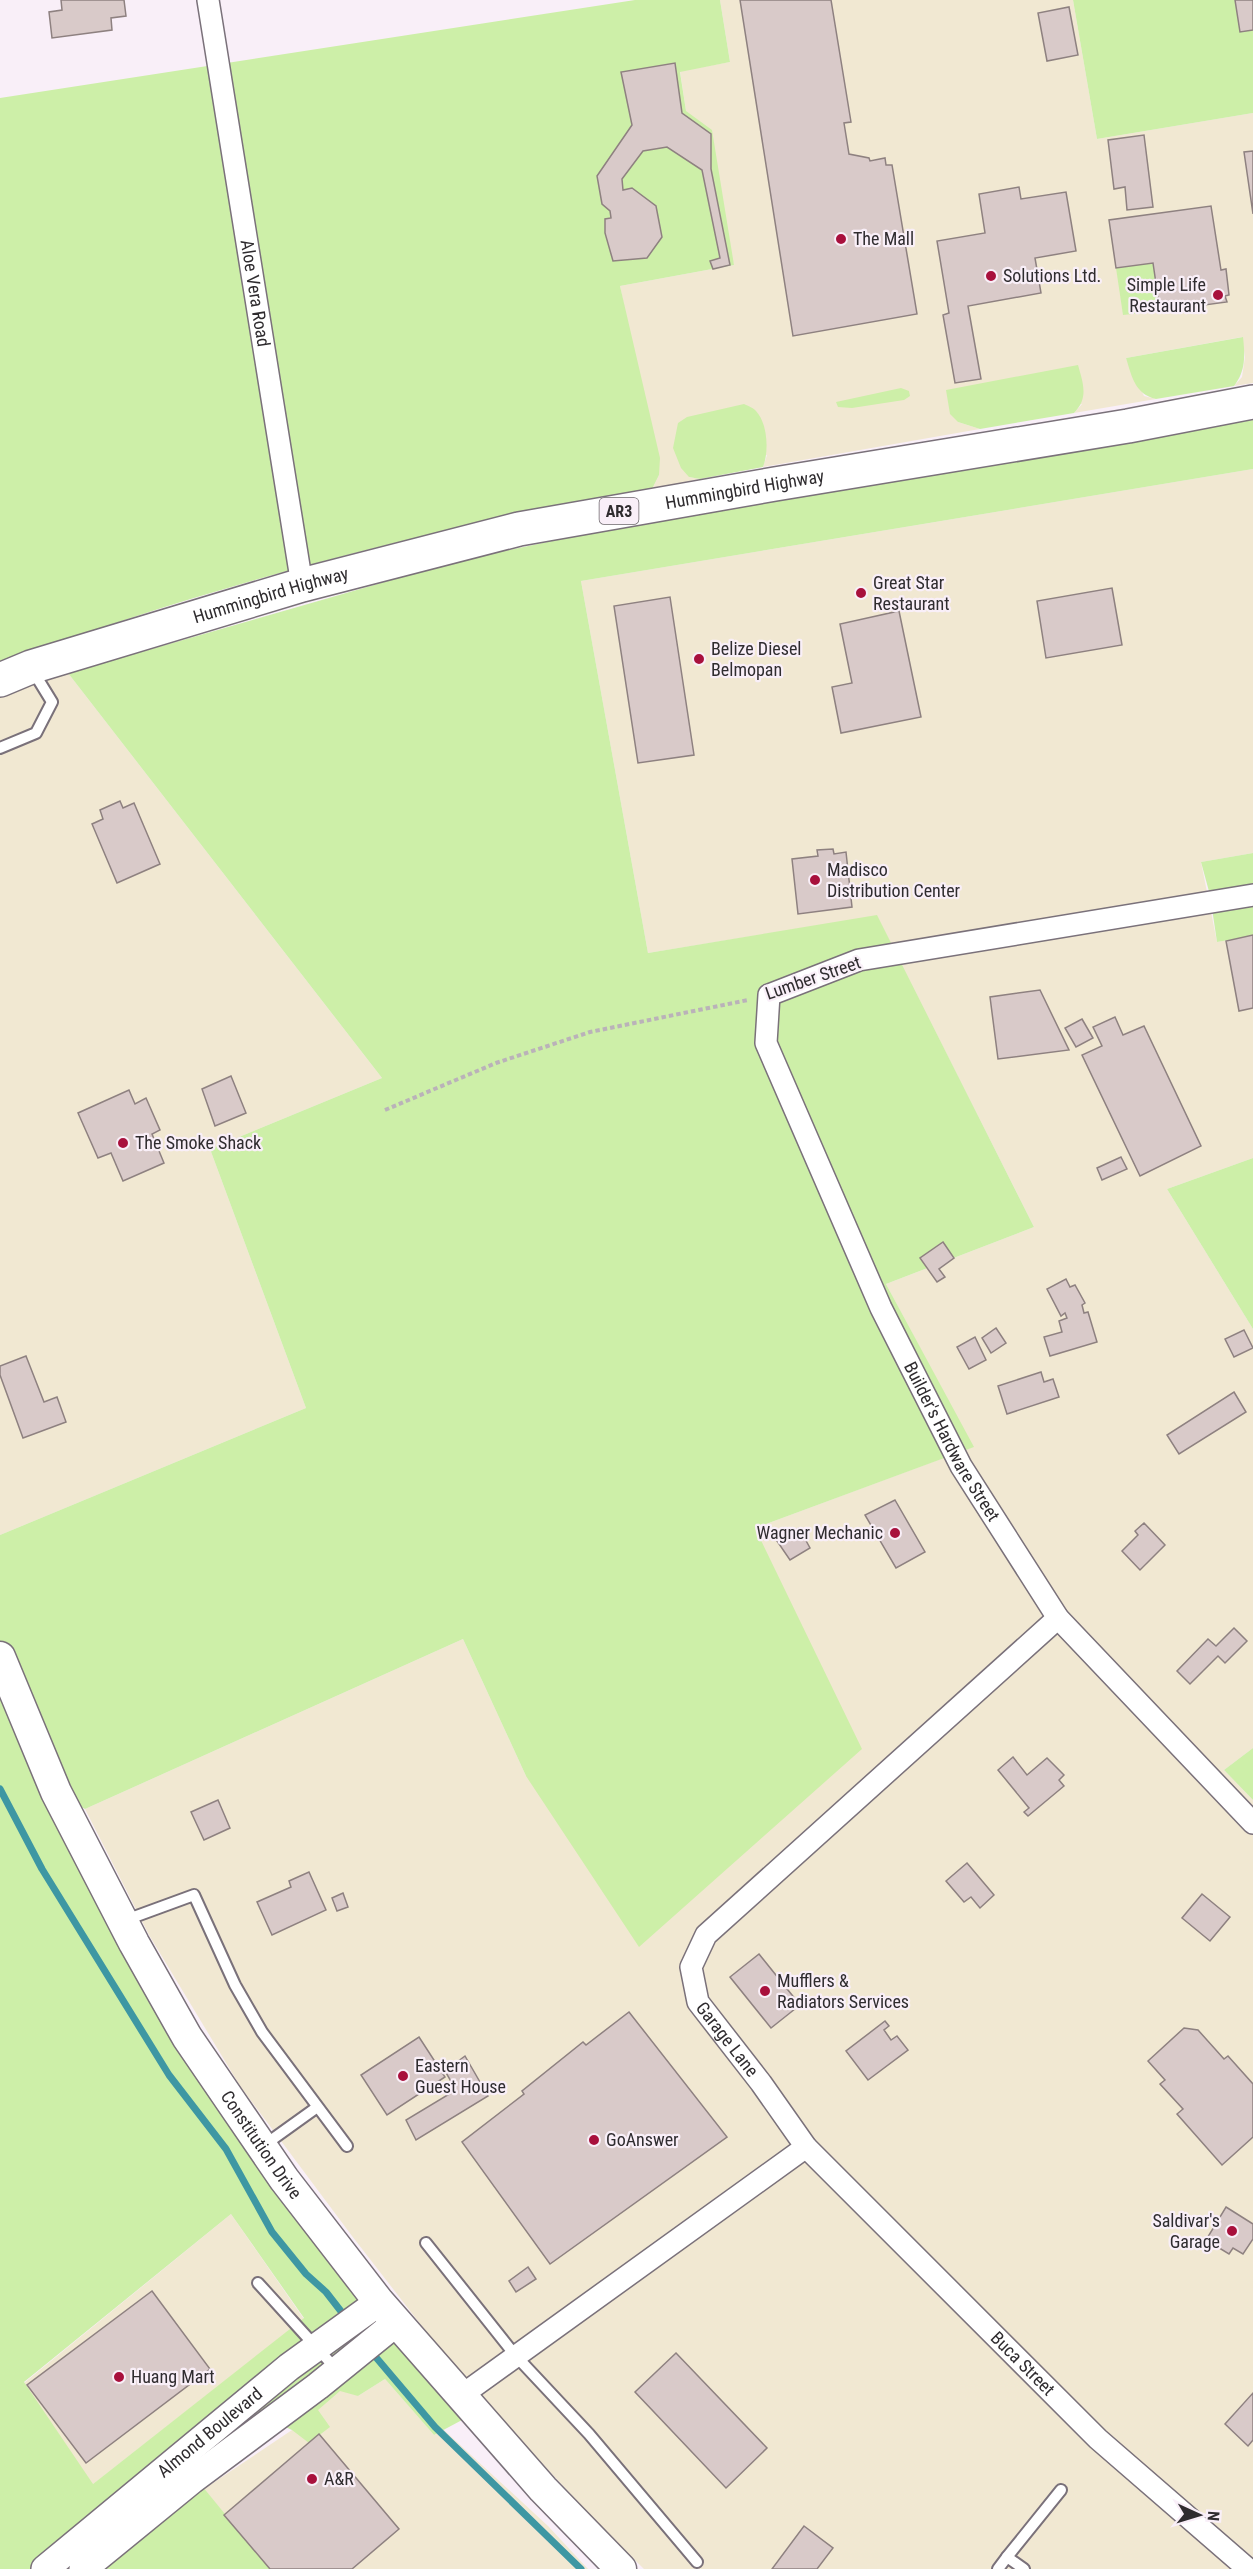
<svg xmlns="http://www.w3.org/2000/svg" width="1253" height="2569" viewBox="0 0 1253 2569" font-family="'Roboto Condensed',sans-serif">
  <rect width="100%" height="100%" fill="#f9eff8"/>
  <!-- commercial -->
  <g fill="#f1e8d2">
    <path d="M720,0H1073L1097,139L1253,113V383L1234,386L1242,377L1245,357L1242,337L1126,358L1144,396L1156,399L1074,413L1082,404L958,422L980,429L763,467L767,455L689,477L700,479L652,489L659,475L620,286L734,265L686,111L680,71L730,62Z"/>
    <path d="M1253,469V853L1201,862L1217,942L1253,936V1158L1167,1189L1253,1329V1748L1224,1770L1253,1800V2569H644L605,2531L459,2374L352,2236L240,2086L149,1935L85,1809L463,1639L526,1776L755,1528L973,1447L886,1284L1034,1227L877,916L648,953L581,581Z"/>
    <path d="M68,673L382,1078L210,1149L306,1408L0,1535V695Z"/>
    <path d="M231,2214L304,2319L92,2485L24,2383Z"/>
    <path d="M385,2379L434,2435L444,2430L548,2526L588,2569H270L204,2489L292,2430L346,2385L358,2396Z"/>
  </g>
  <!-- green -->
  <g fill="#cdefa8" fill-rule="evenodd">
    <path d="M635,0H720L730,62L680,72L686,111L712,130L734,265L620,286L660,458L659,475L652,489C586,502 518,513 452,529C299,565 147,608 0,664V98Z"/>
    <path d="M1073,0H1253V113L1097,139Z"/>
    <path d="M1153,263L1160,311L1123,315L1116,268Z"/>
    <path d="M1243,337C1245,355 1246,371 1234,386L1156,399C1135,394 1132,377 1126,358Z"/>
    <path d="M1078,365C1083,383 1089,398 1074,413L980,429L958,422L950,414L946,390Z"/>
    <path d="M901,388L909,391L910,396L904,400L852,408L838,407L836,402Z"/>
    <path d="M744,404C748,406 754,408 756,411C768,424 769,452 763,467L700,479L689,477L681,468L673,448L678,423L687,417Z"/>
    <path d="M1253,420V469L581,581L648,953L877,915L1034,1227L886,1284L974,1447L755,1528L862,1749L639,1947L526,1776L463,1639L85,1809L57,1792L187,2037L477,2412L434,2435L385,2379L358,2396L340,2391L318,2410L330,2427L309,2443L292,2430L275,2422L198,2481L270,2569H0V1535L306,1408L210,1149L382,1078L68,673L461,560L600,531ZM231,2214L304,2318L93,2484L24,2382Z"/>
    <path d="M1253,853V936L1217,942L1210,895L1201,862Z"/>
    <path d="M1253,1158V1329L1167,1189Z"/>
    <path d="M1253,1748V1800L1224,1770Z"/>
  </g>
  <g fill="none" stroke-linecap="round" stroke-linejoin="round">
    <!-- stream -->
    <g stroke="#3e97a3" stroke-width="7">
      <path d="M0,1789L42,1869L169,2075L226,2149L272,2232L306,2274L326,2292L347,2319"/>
      <path d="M370,2358L374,2355L435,2427L581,2569"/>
    </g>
  </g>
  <!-- building -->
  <g fill="#d9cac9" stroke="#8e8180" stroke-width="1.5">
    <path d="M61,0H124L126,16L111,18L112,30L52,38L49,12L62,10Z"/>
    <path d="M740,0H831L851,122L844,123L849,154L869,158L870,161L885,158L886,165H892L917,314L793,336Z"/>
    <path d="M1235,0H1253V30L1240,32Z"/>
    <path d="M1069,7L1078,55L1047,61L1038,13Z"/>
    <path d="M675,63L682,113L711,134V169L730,265L713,269L710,261L720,258L702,170L667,147L643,151L622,179L623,190L632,188L656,206L662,237L647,258L613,261L605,233V219L611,218L610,211L602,204L597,176L632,125L621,72Z"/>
    <path d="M1144,135L1153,207L1127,210L1125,187L1114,189L1108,140Z"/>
    <path d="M1253,151V214L1244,152Z"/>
    <path d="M1019,187L1021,199L1066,192L1076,251L1035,258L1041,293L968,306L981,379L955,383L943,315L949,313L937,241L985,233L979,194Z"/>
    <path d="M1211,206L1221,270L1226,269L1229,295L1225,296L1227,302L1160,311L1153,263L1116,268L1109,220Z"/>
    <path d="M1112,588L1122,645L1046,658L1037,601Z"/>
    <path d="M670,597L694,755L638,763L614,606Z"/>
    <path d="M899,611L921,717L841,733L832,687L852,683L840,624Z"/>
    <path d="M120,801L123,808L134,803L160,864L117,883L92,824L103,819L100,810Z"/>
    <path d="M833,849L834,854L846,852L852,907L798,914L792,859L818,856L817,850Z"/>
    <path d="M1253,935V1008L1239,1011L1226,941Z"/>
    <path d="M1040,990L1069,1050L998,1059L990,997Z"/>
    <path d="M1115,1017L1123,1035L1144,1026L1201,1146L1140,1176L1082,1055L1102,1046L1093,1027Z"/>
    <path d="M1082,1019L1093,1038L1076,1047L1065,1028Z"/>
    <path d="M231,1076L246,1113L215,1126L202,1089Z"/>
    <path d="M129,1090L135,1104L146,1098L160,1130L152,1134L164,1163L123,1181L111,1153L98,1158L78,1113Z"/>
    <path d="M1121,1157L1127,1169L1102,1180L1097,1168Z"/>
    <path d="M943,1242L954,1258L939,1269L945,1277L937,1282L920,1258Z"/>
    <path d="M1066,1279L1070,1287L1075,1285L1085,1303L1082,1305L1084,1313L1088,1312L1097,1342L1050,1356L1044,1337L1062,1332L1059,1321L1067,1318L1065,1313L1061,1316L1047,1289Z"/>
    <path d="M996,1328L1006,1343L991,1353L982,1338Z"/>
    <path d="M1244,1330L1253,1348L1234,1357L1225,1339Z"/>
    <path d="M975,1337L986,1360L969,1369L957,1347Z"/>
    <path d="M26,1356L44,1402L57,1397L66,1422L23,1438L0,1375V1366Z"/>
    <path d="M1041,1372L1044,1382L1053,1379L1059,1397L1007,1414L998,1386Z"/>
    <path d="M1234,1392L1246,1412L1179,1454L1167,1435Z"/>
    <path d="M895,1500L925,1552L896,1568L865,1515Z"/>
    <path d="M1144,1523L1165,1545L1140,1570L1122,1551L1138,1535L1135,1531Z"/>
    <path d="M799,1528L810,1548L790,1560L777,1541Z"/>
    <path d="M1234,1628L1247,1641L1225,1663L1218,1656L1190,1684L1177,1671L1208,1639L1216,1646Z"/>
    <path d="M1013,1757L1027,1775L1047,1758L1064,1775L1059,1780L1064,1786L1028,1816L1024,1812L1029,1808L998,1770Z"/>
    <path d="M218,1800L230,1828L204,1840L191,1812Z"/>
    <path d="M967,1863L994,1895L980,1908L971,1897L964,1902L946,1881Z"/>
    <path d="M309,1872L326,1910L272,1935L257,1902L291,1887L289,1881Z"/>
    <path d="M343,1893L348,1907L337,1911L332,1898Z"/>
    <path d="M1202,1894L1230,1917L1210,1941L1182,1918Z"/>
    <path d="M759,1954L800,2005L771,2028L730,1977Z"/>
    <path d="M629,2012L727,2137L550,2264L462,2142L524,2094L522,2091L583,2042L586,2045Z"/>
    <path d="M885,2021L889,2026L884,2030L891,2040L897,2036L908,2050L868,2080L846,2051Z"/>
    <path d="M1184,2028L1198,2030L1224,2059L1228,2056L1253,2084V2137L1222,2165L1177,2114L1183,2109L1160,2084L1165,2080L1148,2061Z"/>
    <path d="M419,2037L445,2077L387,2115L361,2075Z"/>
    <path d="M465,2056L488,2096L416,2140L406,2120L456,2090L445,2071Z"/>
    <path d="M1226,2207L1253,2224V2239L1243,2254L1233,2248L1229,2254L1206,2240Z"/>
    <path d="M528,2267L536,2279L516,2292L509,2281Z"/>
    <path d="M152,2291L210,2369L86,2463L27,2385Z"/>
    <path d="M676,2353L767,2448L726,2488L635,2392Z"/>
    <path d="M1253,2393V2440L1248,2446L1225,2424Z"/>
    <path d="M319,2434L399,2529L352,2569H270L224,2515Z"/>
    <path d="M804,2526L833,2548L817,2569H772Z"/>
  </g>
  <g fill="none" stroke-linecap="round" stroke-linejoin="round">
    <defs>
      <g id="service">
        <path d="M0,748L36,733L52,702L33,671"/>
        <path d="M123,1921L194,1895L235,1985L262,2032L347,2146"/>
        <path d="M263,2146L316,2108"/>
        <path d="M426,2243L515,2355L589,2434L697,2562"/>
        <path d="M258,2283L337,2370"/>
        <path d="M1007,2557L1061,2490"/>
        <path d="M998,2569L1007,2557L1024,2569"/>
      </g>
      <g id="minor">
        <path id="s1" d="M208,0L302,585"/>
        <path id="s2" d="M1253,895L859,960L769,995L766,1043L881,1308L961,1466L1058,1618L1253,1823"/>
        <path id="s3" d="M1058,1618L706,1935L691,1967L698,2002L761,2083L806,2147L1098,2439L1248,2569"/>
        <path d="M462,2395L806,2147"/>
      </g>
      <g id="tertiary">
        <path id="s4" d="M45,2569L289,2367L379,2302"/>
        <path d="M83,2569L192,2480L318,2386L397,2322"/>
      </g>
      <g id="secondary">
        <path id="s5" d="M0,1657L56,1792L134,1943L187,2037L230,2100L284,2179L379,2302L543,2489L621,2569"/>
      </g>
      <g id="primary">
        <path id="s6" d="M0,680L31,667L302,585L519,529L775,484L1128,426L1253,402"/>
      </g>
    </defs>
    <!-- service casing -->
    <use href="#service" stroke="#7a717a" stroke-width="14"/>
    <!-- minor casing -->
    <use href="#minor" stroke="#7a717a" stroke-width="24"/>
    <!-- tertiary casing -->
    <use href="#tertiary" stroke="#7a717a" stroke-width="30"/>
    <!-- secondary casing -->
    <use href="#secondary" stroke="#7a717a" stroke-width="33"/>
    <!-- primary casing -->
    <use href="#primary" stroke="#7a717a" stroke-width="36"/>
    <!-- path -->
    <path stroke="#bab2b9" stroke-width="4" stroke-dasharray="4.5 3" stroke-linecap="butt" d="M385,1110L496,1063L590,1032L748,1000"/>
    <!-- service -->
    <use href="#service" stroke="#fff" stroke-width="10"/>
    <!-- minor -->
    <use href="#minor" stroke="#fff" stroke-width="21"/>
    <!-- tertiary -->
    <use href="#tertiary" stroke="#fff" stroke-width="27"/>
    <!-- secondary -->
    <use href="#secondary" stroke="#fff" stroke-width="30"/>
    <!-- primary -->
    <use href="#primary" stroke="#fff" stroke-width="33"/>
  </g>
  <!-- markers -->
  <g fill="#a8103c" stroke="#f9eff8" stroke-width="2">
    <circle cx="841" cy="239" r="6"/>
    <circle cx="991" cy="276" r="6"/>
    <circle cx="1218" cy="295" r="6"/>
    <circle cx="861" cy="593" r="6"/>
    <circle cx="699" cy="659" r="6"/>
    <circle cx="815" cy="880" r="6"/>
    <circle cx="123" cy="1143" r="6"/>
    <circle cx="895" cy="1533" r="6"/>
    <circle cx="765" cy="1991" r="6"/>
    <circle cx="403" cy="2076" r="6"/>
    <circle cx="594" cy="2140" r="6"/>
    <circle cx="1232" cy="2231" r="6"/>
    <circle cx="119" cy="2377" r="6"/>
    <circle cx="312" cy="2479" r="6"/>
  </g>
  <g text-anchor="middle" stroke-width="4.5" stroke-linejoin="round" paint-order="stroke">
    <!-- shield labels -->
    <rect fill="#f9eff8" stroke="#6c666b" stroke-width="1.5" x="599.5" y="498" width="39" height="26" rx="4.5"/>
    <g font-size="16" font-weight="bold" fill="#2f2c2f">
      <text x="619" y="517">AR3</text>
    </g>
    <!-- poi labels -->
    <g font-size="18" fill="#2f2c2f" stroke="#f9eff8" text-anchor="start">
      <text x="853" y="245">The Mall</text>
      <text x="1003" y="282">Solutions Ltd.</text>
      <text x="1206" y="291" text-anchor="end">Simple Life<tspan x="1206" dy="21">Restaurant</tspan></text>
      <text x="873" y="589">Great Star<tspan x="873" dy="21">Restaurant</tspan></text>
      <text x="711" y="655">Belize Diesel<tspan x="711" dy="21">Belmopan</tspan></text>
      <text x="827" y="876">Madisco<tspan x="827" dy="21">Distribution Center</tspan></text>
      <text x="135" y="1149">The Smoke Shack</text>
      <text x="883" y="1539" text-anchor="end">Wagner Mechanic</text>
      <text x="777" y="1987">Mufflers &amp;<tspan x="777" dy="21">Radiators Services</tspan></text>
      <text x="415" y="2072">Eastern<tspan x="415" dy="21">Guest House</tspan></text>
      <text x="606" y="2146">GoAnswer</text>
      <text x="1220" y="2227" text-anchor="end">Saldivar's<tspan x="1220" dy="21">Garage</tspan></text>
      <text x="131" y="2383">Huang Mart</text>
      <text x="324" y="2485">A&amp;R</text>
    </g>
    <!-- street labels -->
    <g font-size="18" fill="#2f2c2f" stroke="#f9eff8">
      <text dy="6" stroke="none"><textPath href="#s1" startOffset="297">Aloe Vera Road</textPath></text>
      <text dy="6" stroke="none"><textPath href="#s6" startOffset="770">Hummingbird Highway</textPath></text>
      <text dy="6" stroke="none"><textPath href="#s6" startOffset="284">Hummingbird Highway</textPath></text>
      <text transform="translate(813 978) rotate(-19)" y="6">Lumber Street</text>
      <text dy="6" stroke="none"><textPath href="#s2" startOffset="984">Builder's Hardware Street</textPath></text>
      <text dy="6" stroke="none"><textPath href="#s3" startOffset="592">Garage Lane</textPath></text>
      <text dy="6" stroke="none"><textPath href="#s5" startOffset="555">Constitution Drive</textPath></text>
      <text dy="6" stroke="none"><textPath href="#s3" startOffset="1032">Buca Street</textPath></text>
      <text dy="6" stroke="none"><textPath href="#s4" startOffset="214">Almond Boulevard</textPath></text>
    </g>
  </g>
  <!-- north arrow -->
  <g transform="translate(1199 2515) rotate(94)" stroke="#f9eff8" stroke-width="4.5" paint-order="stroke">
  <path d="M0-4.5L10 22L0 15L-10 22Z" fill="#2f2c2f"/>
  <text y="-9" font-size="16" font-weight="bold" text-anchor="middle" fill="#2f2c2f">N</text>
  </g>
</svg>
